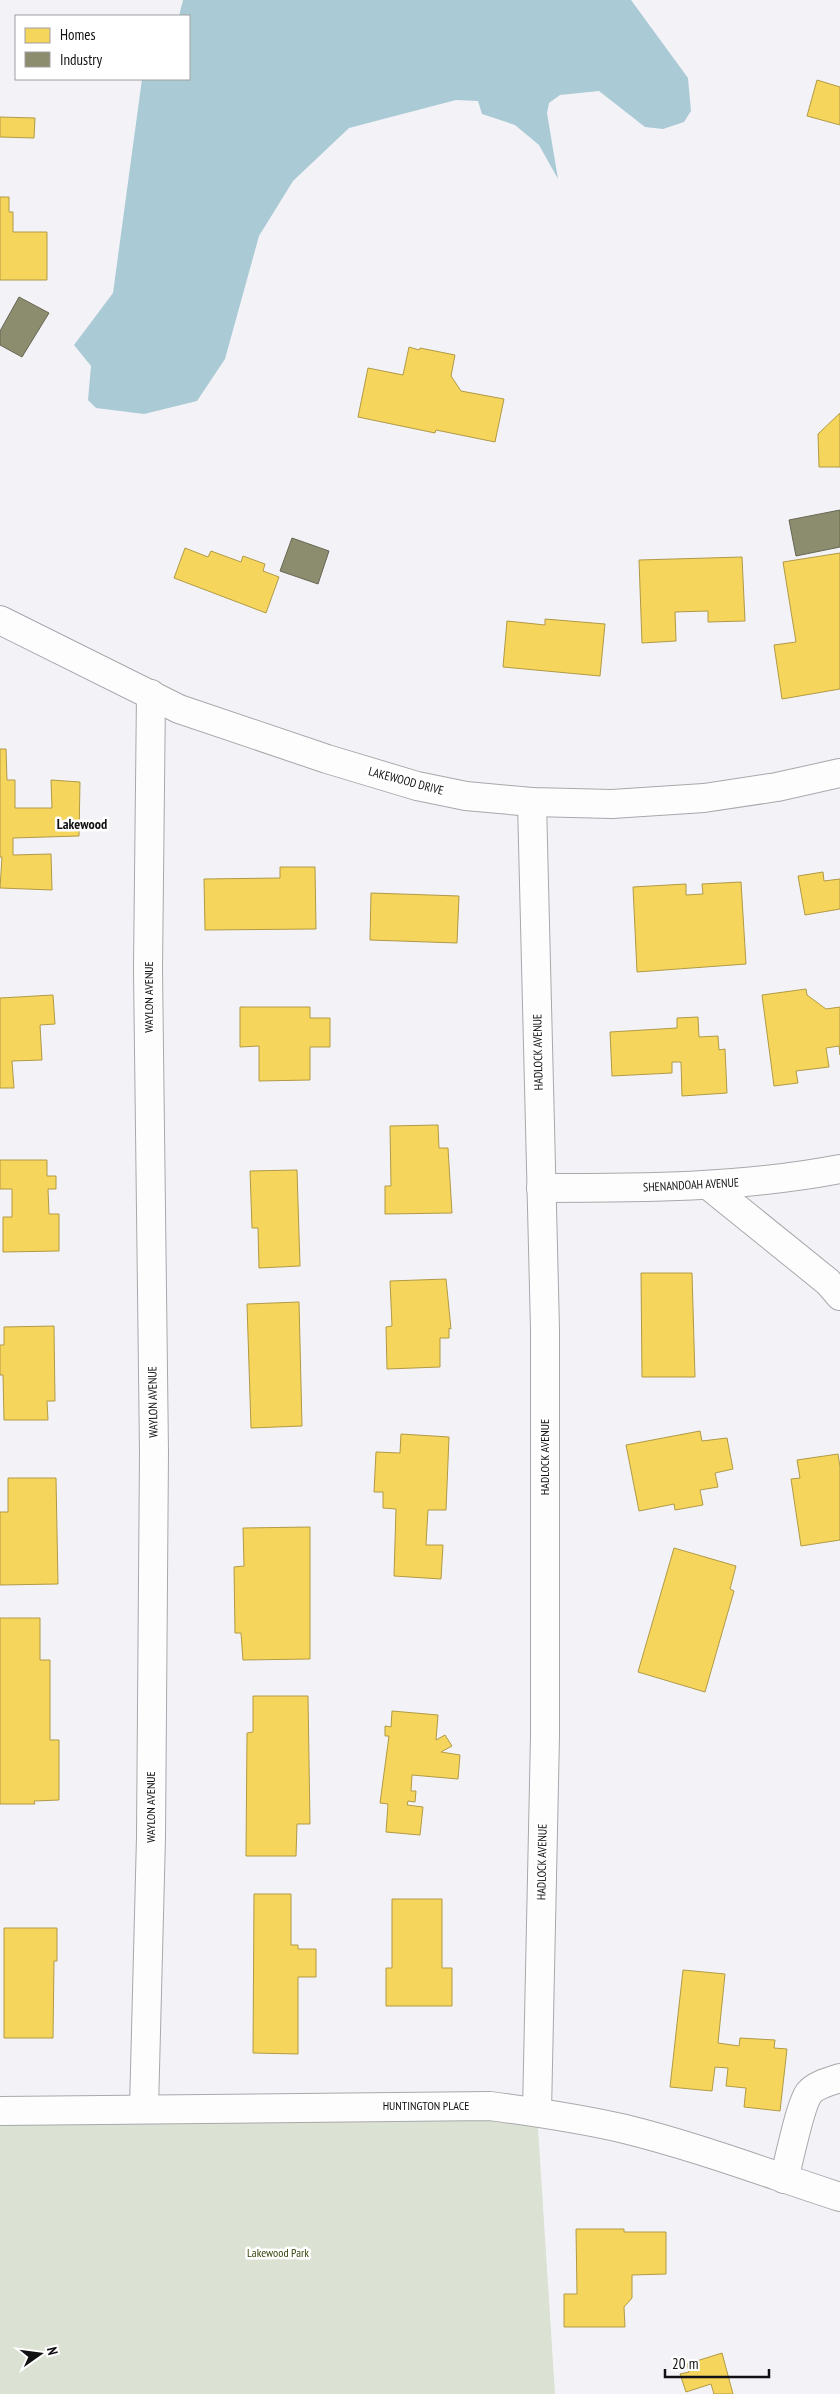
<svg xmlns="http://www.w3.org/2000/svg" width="840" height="2394" viewBox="0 0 840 2394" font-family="'PT Sans Narrow',sans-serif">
  <rect width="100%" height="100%" fill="#f3f3f7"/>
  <!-- green -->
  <path fill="#dbe2d3" d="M537,2112L555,2394H0V2113Z"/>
  <!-- water -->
  <path fill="#aacad5" d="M183,0H631L688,78L691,111L684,122L663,129L645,127L599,91L560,95L549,103L547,113L558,179L539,145L515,125L482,114L478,101L456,100L349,128L293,181L259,236L225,359L197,401L144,414L96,408L88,400L91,366L74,345L113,293L142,79H189V16H179Z"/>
  <!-- homes -->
  <g fill="#f6d55c" stroke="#b19a46">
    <path d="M817,80L840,87V125L807,116Z"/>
    <path d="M0,117L35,118L34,138L0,137Z"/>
    <path d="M0,197H9V212H13V232H47V280H0Z"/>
    <path d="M409,347L419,350L420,348L455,355L451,376L461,391L504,399L495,442L436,430L435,433L358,417L368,368L403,375Z"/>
    <path d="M840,413V467H819L818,434Z"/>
    <path d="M185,548L208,557L211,551L241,562L243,556L265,564L263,571L279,577L266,613L174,578Z"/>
    <path d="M840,553V689L782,699L774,645L796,642L783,562Z"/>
    <path d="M742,557L745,621L708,622V611L675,612L676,641L642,643L639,560Z"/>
    <path d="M545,619L605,624L600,676L503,667L507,621L545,625Z"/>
    <path d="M0,749H6L7,780H15V808H52L51,780L80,782L79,836L13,838V855L51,854L52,890L0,888L2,857H0Z"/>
    <path d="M280,867H315L316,929L205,930L204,879L280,878Z"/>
    <path d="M823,872L824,881L840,879V909L805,915L798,876Z"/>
    <path d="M741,882L746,964L637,972L633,887L686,884V895L703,894L702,884Z"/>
    <path d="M371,893L459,896L457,943L370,940Z"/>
    <path d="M806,989L807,995L826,1009L840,1007V1055L839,1046L826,1048L829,1067L796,1071L798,1083L774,1086L762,995Z"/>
    <path d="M53,995L55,1024L40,1025L42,1060L12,1061L14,1088H0V998Z"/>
    <path d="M240,1007H310V1018H330V1047H310V1080L259,1081V1046L240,1047Z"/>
    <path d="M698,1017L699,1037L718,1036L719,1050L725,1049L727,1093L682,1096L681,1062H672V1073L612,1076L610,1032L677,1028V1018Z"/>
    <path d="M438,1125L439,1148H448L452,1213L385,1214V1186H391L390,1126Z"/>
    <path d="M0,1160H47V1176H56V1189H48L49,1214H59V1251L3,1252V1217H12V1189H0Z"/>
    <path d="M297,1170L300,1266L259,1268L258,1228H252L250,1171Z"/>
    <path d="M641,1273H692L695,1377H642Z"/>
    <path d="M446,1279L451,1329L449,1328V1338H440V1367L387,1369L386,1327L392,1326L390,1281Z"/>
    <path d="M299,1302L302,1426L251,1428L247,1304Z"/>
    <path d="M54,1326L55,1401H47L48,1420H4L3,1375H0V1345H4V1327Z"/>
    <path d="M700,1431L702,1441L727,1438L733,1469L715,1473L718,1487L700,1490L703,1505L675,1510L674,1504L639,1511L626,1445Z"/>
    <path d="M401,1434L449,1437L446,1510H428L426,1545H443L441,1579L394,1576L396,1509L383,1508V1492H374L376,1452L400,1453Z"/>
    <path d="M838,1454L840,1467V1540L801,1546L791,1479L800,1478L797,1460Z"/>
    <path d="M8,1478H56L58,1584L0,1585V1512H8Z"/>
    <path d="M310,1527V1659L243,1660L241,1633H235L234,1567L244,1566L243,1528Z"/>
    <path d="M674,1548L736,1566L730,1589L734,1591L705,1692L638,1672Z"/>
    <path d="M0,1618H40V1660H50V1740H59V1800L34,1801L35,1804H0Z"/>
    <path d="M253,1696H308L310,1824H297L296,1856H246L247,1733L253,1732Z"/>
    <path d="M392,1711L438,1715L436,1740L445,1735L452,1746L441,1752L460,1755L458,1779L412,1775L411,1791H416L415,1802L408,1801L407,1805L423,1807L420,1835L386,1832L388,1804L380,1803L389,1736H385V1726L391,1727Z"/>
    <path d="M254,1894H291V1945H298V1949H316V1977H298V2054L253,2053Z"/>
    <path d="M392,1899H442V1968H452V2006H386V1968H392Z"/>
    <path d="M4,1928H57V1961H54L53,2038H4Z"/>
    <path d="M683,1970L725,1974L718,2043L739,2046L740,2038L775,2040L774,2048L787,2049L780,2111L744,2107L746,2088L726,2086L728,2068L715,2067L712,2091L670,2087Z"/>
    <path d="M576,2229H624V2232H666V2274L632,2275V2298L624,2307L625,2327H564V2294H577Z"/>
    <path d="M722,2353L733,2394H714L711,2384L686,2392L680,2374L689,2372L687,2364Z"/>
  </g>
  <!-- industry -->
  <g fill="#8c8c6e" stroke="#676753">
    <path d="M19,297L49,313L22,357L0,345V331Z"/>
    <path d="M840,510V547L796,556L789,520Z"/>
    <path d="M292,538L329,551L318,584L280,571Z"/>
  </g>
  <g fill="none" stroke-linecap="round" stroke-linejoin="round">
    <defs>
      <g id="minor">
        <path d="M0,620L179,709L327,759L417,786L466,796L532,802L612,804L704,798L777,787L840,773"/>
        <path d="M532,802L545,1329V1736L537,2112"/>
        <path d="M708,1185L828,1282L840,1296"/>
        <path d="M541,1188C641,1188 742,1188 840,1169"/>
        <path d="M144,2109L151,1837L154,1452L148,969L151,694"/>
        <path d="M0,2111L490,2106C535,2112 581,2119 625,2129C698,2147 769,2174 840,2197"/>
        <path d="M784,2179C789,2161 800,2105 809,2093C815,2085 831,2081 840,2078"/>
      </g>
    </defs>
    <!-- minor casing -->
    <use href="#minor" stroke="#a8a8ac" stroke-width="30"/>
    <!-- minor -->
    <use href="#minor" stroke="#fdfdfe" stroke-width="28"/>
  </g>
  <g text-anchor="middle" stroke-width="5" stroke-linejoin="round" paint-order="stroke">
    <!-- street labels -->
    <g font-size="12" fill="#111013" stroke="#fff">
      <text transform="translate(406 781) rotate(15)" y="4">LAKEWOOD DRIVE</text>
      <text transform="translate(149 997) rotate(-90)" y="4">WAYLON AVENUE</text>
      <text transform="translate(538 1052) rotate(-91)" y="4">HADLOCK AVENUE</text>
      <text transform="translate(691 1185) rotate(-3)" y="4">SHENANDOAH AVENUE</text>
      <text transform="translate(153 1402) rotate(-91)" y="4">WAYLON AVENUE</text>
      <text transform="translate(545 1457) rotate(-90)" y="4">HADLOCK AVENUE</text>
      <text transform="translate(151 1807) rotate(-90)" y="4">WAYLON AVENUE</text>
      <text transform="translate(542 1862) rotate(-89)" y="4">HADLOCK AVENUE</text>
      <text x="426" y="2110">HUNTINGTON PLACE</text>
    </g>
    <!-- park labels -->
    <g font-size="12" fill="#36460d" stroke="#fff">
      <text x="278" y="2257">Lakewood Park</text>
    </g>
    <!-- neighbourhood labels -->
    <g font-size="14" font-weight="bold" fill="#111013" stroke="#fff">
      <text x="82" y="829">Lakewood</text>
    </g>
  </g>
  <!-- legend -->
  <rect x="15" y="15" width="175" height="65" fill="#ffffff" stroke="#a09fa1"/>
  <rect x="25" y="28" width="25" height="15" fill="#f6d55c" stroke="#a09fa1"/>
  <text x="60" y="40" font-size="15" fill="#111013">Homes</text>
  <rect x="25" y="52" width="25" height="15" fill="#8c8c6e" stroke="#a09fa1"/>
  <text x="60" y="65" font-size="15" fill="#111013">Industry</text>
  <!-- north arrow -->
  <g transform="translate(40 2354) rotate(76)" stroke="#ffffff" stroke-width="4" paint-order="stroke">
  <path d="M0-4L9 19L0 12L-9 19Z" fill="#111013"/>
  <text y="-8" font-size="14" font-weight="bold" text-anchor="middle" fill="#111013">N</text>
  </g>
  <!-- scale -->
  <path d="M665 2369v8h104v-8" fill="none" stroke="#111013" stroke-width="2.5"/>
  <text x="672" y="2369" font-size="15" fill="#111013" stroke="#ffffff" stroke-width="4" paint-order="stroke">20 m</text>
</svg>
